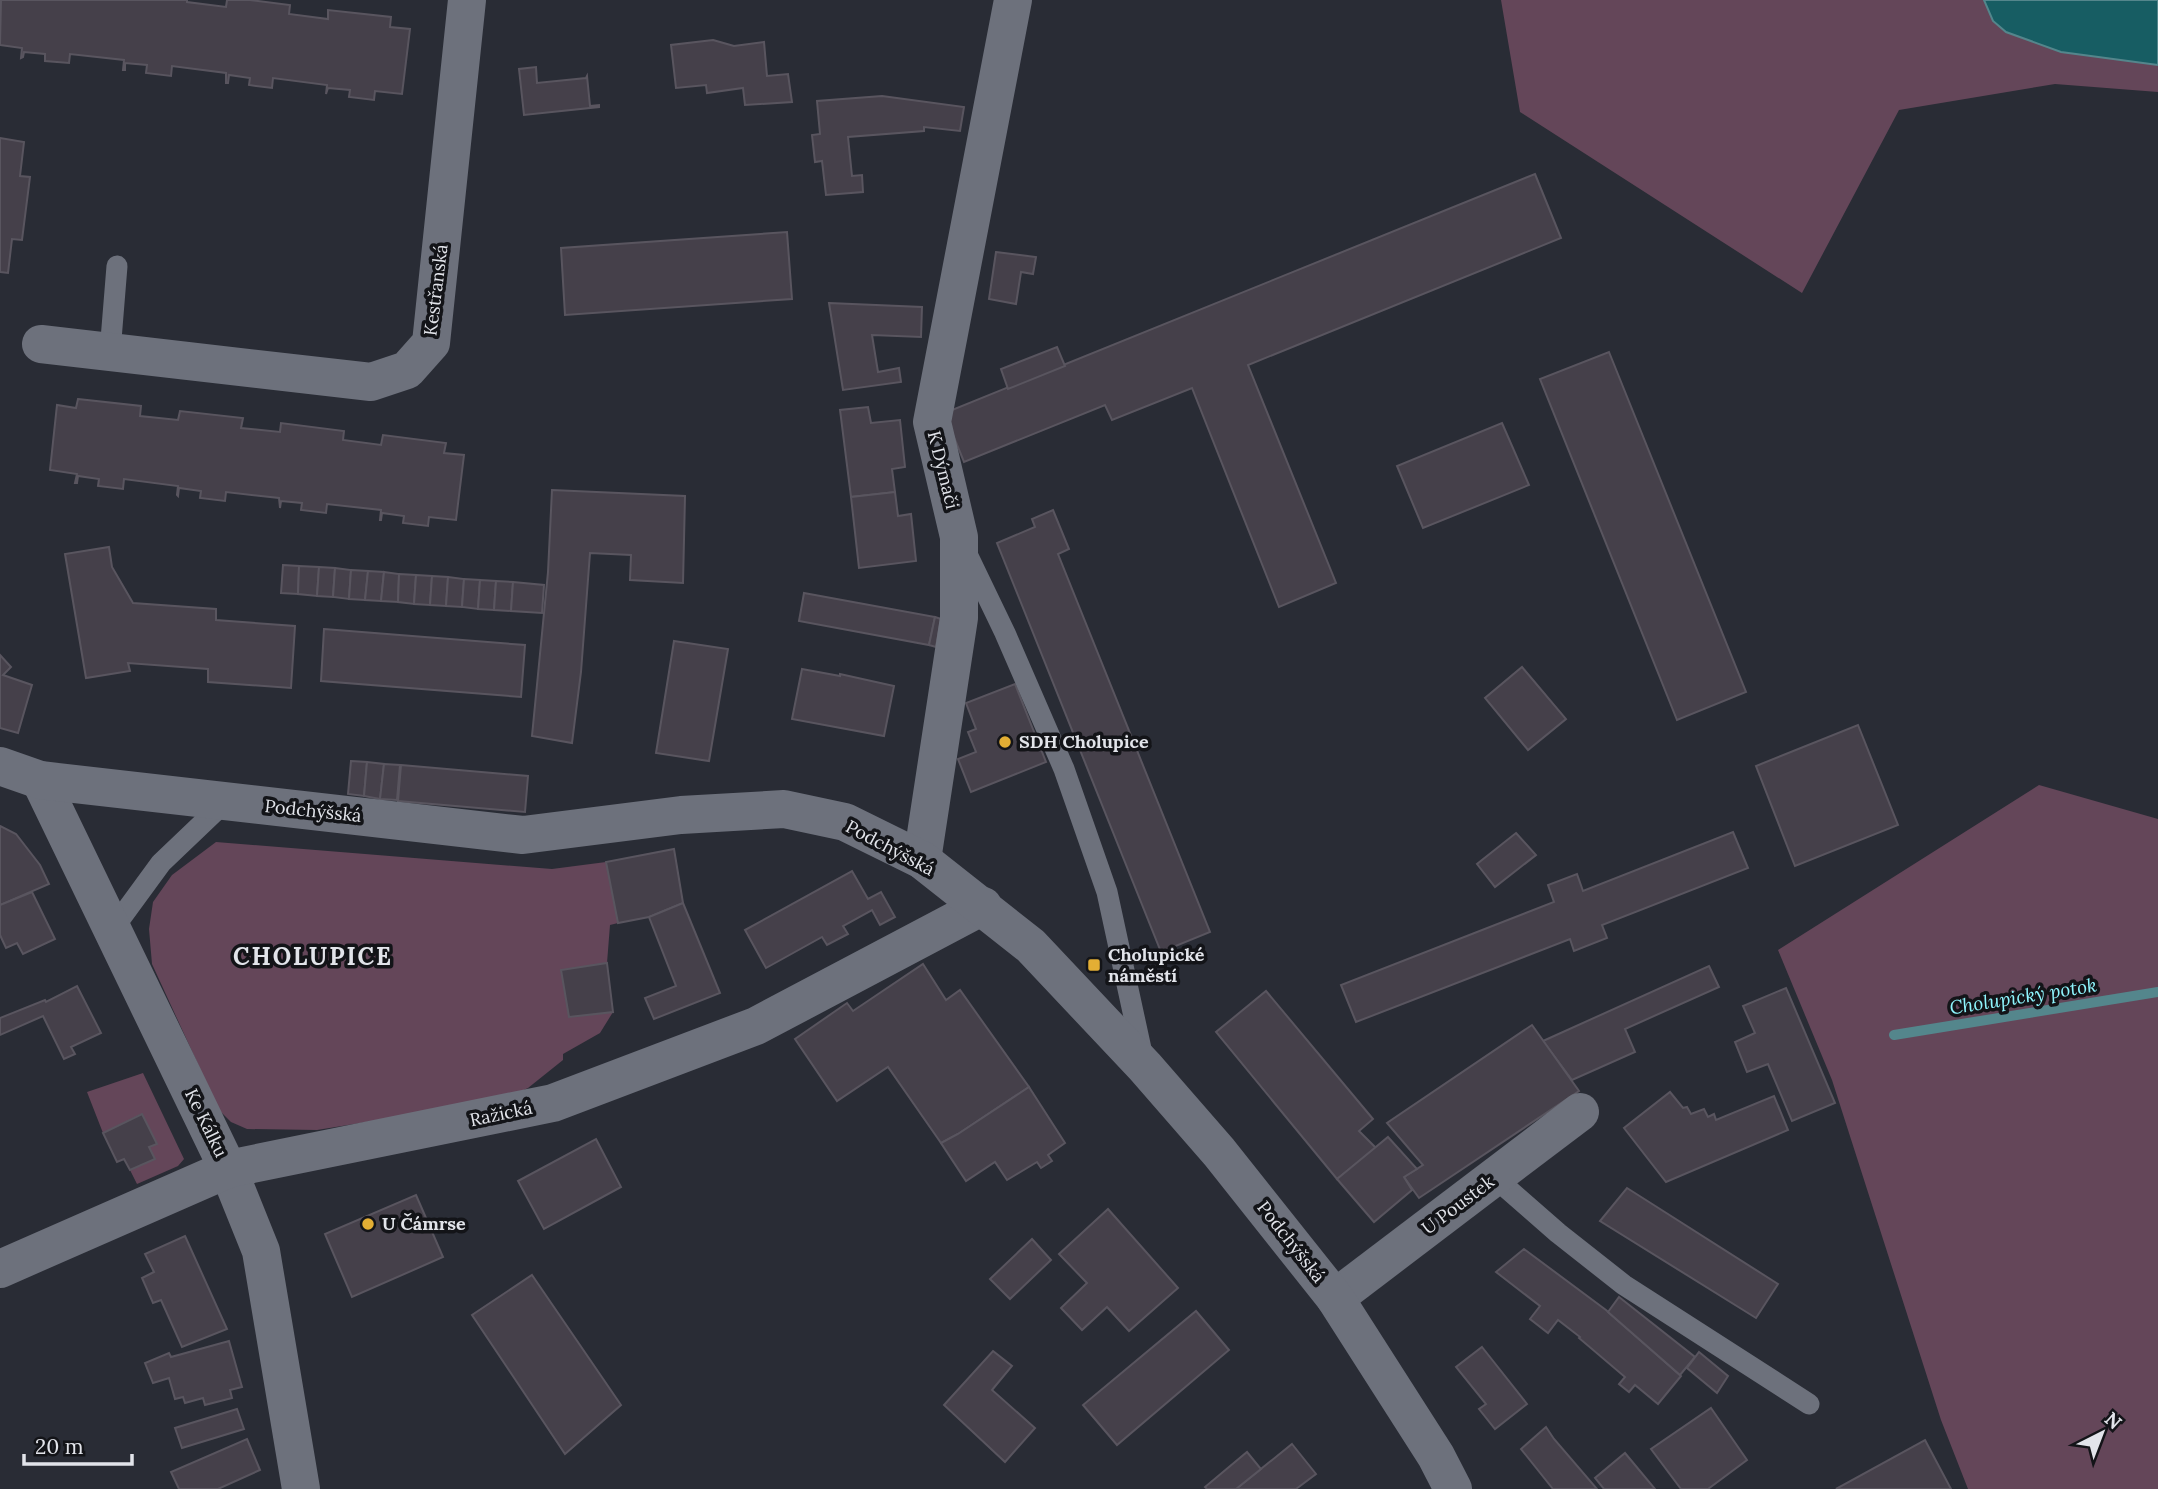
<svg xmlns="http://www.w3.org/2000/svg" width="2158" height="1489" viewBox="0 0 2158 1489" font-family="Lora,serif">
  <rect width="100%" height="100%" fill="#292c35"/>
  <!-- green -->
  <g fill="#644659">
    <path d="M1501,0H1984L1993,21L2006,32L2061,52L2158,65V92L2055,84L1899,110L1802,293L1520,112Z"/>
    <path d="M2039,785L2158,819V1489H1968L1941,1420L1832,1080L1778,950Z"/>
    <path d="M216,842L552,869L606,862L618,923L610,925L607,963L561,970L570,1016L613,1012L600,1033L563,1054V1060L528,1088L503,1100L317,1130L247,1129L231,1122L219,1110L152,964L149,929L153,902L172,875Z"/>
    <path d="M143,1073L184,1159L178,1166L137,1184L130,1170L154,1159L149,1147L157,1143L141,1114L103,1133L87,1092Z"/>
  </g>
  <!-- water -->
  <path fill="#175d63" stroke="#54868c" stroke-width="2" d="M1984,0H2158V65L2061,52L2006,32L1993,21Z"/>
  <g fill="none" stroke-linecap="round" stroke-linejoin="round">
    <!-- stream -->
    <path stroke="#54868c" stroke-width="10" d="M1894,1035L2158,992"/>
  </g>
  <!-- building -->
  <g fill="#45404a" stroke="#59555f" stroke-width="2">
    <path d="M1,0H187V2L226,7L227,0H250L290,5L289,14L328,19V10L391,17L390,27L410,29L402,94L375,91L374,100L349,97L350,90L328,88L326,94L327,85L273,78L272,88L249,85L250,78L229,75L228,83H226V73L172,66L171,76L146,73L147,65L125,63V70H123L124,60L70,54L69,63L45,61V54L24,52L23,57L21,58L22,48L0,45Z"/>
    <path d="M713,40L734,46L764,42L767,76L788,74L792,102L745,105L743,88L707,93L706,85L676,88L671,45Z"/>
    <path d="M536,67L537,83L586,78L587,76L590,106L599,105V107L524,115L519,69Z"/>
    <path d="M882,96L964,107L960,131L924,127V131L848,137L852,176L862,175L863,192L826,195L822,161L815,162L812,135L820,134L817,101Z"/>
    <path d="M0,138L24,142L20,176L30,177L22,240L12,239L8,273L0,272Z"/>
    <path d="M1535,174L1561,238L1248,365L1336,583L1279,607L1192,388L1112,420L1105,405L964,462L947,420L952,410Z"/>
    <path d="M787,232L792,299L565,315L561,248Z"/>
    <path d="M996,252L1036,257L1033,274L1021,272L1016,304L989,299Z"/>
    <path d="M829,303L922,307L921,337L872,335L878,372L899,368L901,382L843,390Z"/>
    <path d="M1057,347L1065,366L1008,389L1001,369Z"/>
    <path d="M1609,352L1746,692L1677,720L1540,379Z"/>
    <path d="M78,399L141,406L140,416L178,420L180,411L243,418L241,428L280,432L281,423L344,431L343,440L381,445L383,435L446,443L444,453L464,455L456,520L429,517L428,526L403,523L404,516L382,513L381,520H380L381,510L327,504L326,513L301,510L302,503L281,501L280,508L279,498L226,492L225,501L200,498L201,491L179,488L178,496L177,495L178,486L124,479L123,489L98,486L99,479L78,476L77,483H75L77,474L50,470L57,405L76,408Z"/>
    <path d="M868,407L871,423L900,420L905,467L892,469L895,492L851,497L840,410Z"/>
    <path d="M1502,423L1529,485L1423,528L1397,466Z"/>
    <path d="M552,490L685,496L683,583L630,580L631,555L590,553L581,672L572,743L532,736L548,572Z"/>
    <path d="M895,492L898,516L911,514L916,561L859,568L851,497Z"/>
    <path d="M1053,510L1069,549L1058,554L1210,932L1161,952L997,543L1035,527L1032,519Z"/>
    <path d="M109,547L112,567L133,603L216,609V620L295,626L291,688L208,682V669L128,663L130,671L86,678L65,554Z"/>
    <path d="M283,565L299,566L298,594L281,593Z"/>
    <path d="M299,566L319,567L317,596L298,594Z"/>
    <path d="M319,567L335,568L333,597L317,596Z"/>
    <path d="M335,568L351,570L349,599L333,597Z"/>
    <path d="M351,570L368,571L365,600L349,599Z"/>
    <path d="M368,571L384,572L381,601L365,600Z"/>
    <path d="M384,572L399,574L398,602L381,601Z"/>
    <path d="M399,574L416,575L414,604L398,602Z"/>
    <path d="M416,575L432,576L430,605L414,604Z"/>
    <path d="M432,576L448,577L446,606L430,605Z"/>
    <path d="M448,577L464,579L462,607L446,606Z"/>
    <path d="M464,579L480,580L478,609L462,607Z"/>
    <path d="M480,580L496,581L494,610L478,609Z"/>
    <path d="M496,581L513,582L511,611L494,610Z"/>
    <path d="M513,582L544,585L542,613L511,611Z"/>
    <path d="M804,593L935,617L929,645L799,621Z"/>
    <path d="M935,617L941,619L936,647L929,645Z"/>
    <path d="M324,629L525,645L521,697L321,681Z"/>
    <path d="M674,641L728,649L709,761L656,753Z"/>
    <path d="M0,655L11,667L3,675L32,685L18,733L0,728Z"/>
    <path d="M1522,667L1566,719L1528,750L1485,698Z"/>
    <path d="M802,669L840,676V674L894,686L884,736L792,719Z"/>
    <path d="M1015,684L1046,762L971,792L958,759L976,752L968,732L976,729L966,703Z"/>
    <path d="M1858,725L1898,825L1795,866L1756,766Z"/>
    <path d="M351,761L367,762L364,796L348,794Z"/>
    <path d="M367,762L384,764L380,799L364,796Z"/>
    <path d="M384,764L400,765L397,800L380,799Z"/>
    <path d="M401,765L528,776L525,812L398,801Z"/>
    <path d="M0,826L16,834L40,865L49,884L0,905Z"/>
    <path d="M1733,832L1748,868L1602,925L1607,938L1574,951L1570,939L1356,1022L1341,985L1554,902L1548,885L1577,874L1583,891Z"/>
    <path d="M1516,833L1536,855L1495,887L1477,864Z"/>
    <path d="M674,849L683,903L649,917L618,923L606,862Z"/>
    <path d="M852,871L868,899L881,892L895,917L880,925L872,910L843,926L848,934L827,945L822,937L766,968L745,930Z"/>
    <path d="M32,892L55,939L23,954L17,943L6,948L0,935V905Z"/>
    <path d="M683,903L720,993L654,1019L645,998L676,986L649,917Z"/>
    <path d="M607,963L613,1012L569,1017L561,970Z"/>
    <path d="M923,964L946,1000L960,990L1029,1087L958,1134L941,1143L888,1067L837,1101L795,1039L847,1003L853,1011Z"/>
    <path d="M1709,966L1719,987L1625,1029L1635,1052L1572,1080L1543,1041Z"/>
    <path d="M77,986L101,1033L71,1047L75,1054L64,1059L43,1016L0,1035V1018L45,1000L46,1002Z"/>
    <path d="M1786,988L1835,1103L1792,1121L1768,1064L1747,1072L1735,1042L1755,1033L1743,1006Z"/>
    <path d="M1266,991L1373,1119L1359,1131L1376,1148L1337,1179L1216,1032Z"/>
    <path d="M1532,1025L1579,1091L1419,1198L1404,1177L1423,1165L1387,1123Z"/>
    <path d="M1029,1087L1065,1143L1048,1155L1052,1161L1041,1168L1037,1162L1007,1180L995,1162L966,1181L941,1143L958,1134Z"/>
    <path d="M1670,1092L1683,1108L1687,1107L1691,1114L1704,1109L1708,1117L1714,1114L1716,1120L1774,1096L1788,1130L1666,1182L1624,1128Z"/>
    <path d="M142,1114L157,1144L149,1147L155,1159L130,1170L124,1159L117,1162L103,1133Z"/>
    <path d="M1388,1137L1417,1169L1404,1177L1412,1190L1374,1222L1337,1179Z"/>
    <path d="M596,1139L621,1187L544,1229L518,1181Z"/>
    <path d="M1627,1188L1778,1284L1756,1318L1600,1221Z"/>
    <path d="M416,1195L443,1257L352,1297L325,1234Z"/>
    <path d="M1108,1209L1178,1288L1129,1331L1107,1307L1082,1330L1061,1308L1087,1283L1059,1254Z"/>
    <path d="M185,1236L227,1329L182,1347L161,1300L153,1303L142,1278L154,1272L145,1254Z"/>
    <path d="M1032,1239L1051,1260L1010,1299L990,1279Z"/>
    <path d="M1524,1249L1606,1310L1681,1376L1658,1404L1635,1385L1629,1392L1619,1384L1625,1377L1579,1338L1580,1337L1558,1320L1548,1333L1530,1319L1540,1306L1496,1272Z"/>
    <path d="M532,1275L621,1405L565,1454L472,1315Z"/>
    <path d="M1619,1297L1695,1357L1680,1375L1608,1312Z"/>
    <path d="M1196,1311L1229,1350L1117,1445L1083,1405Z"/>
    <path d="M229,1341L242,1387L230,1390L232,1398L205,1405L203,1398L185,1403L183,1397L175,1399L169,1378L153,1383L145,1363L169,1353L171,1357Z"/>
    <path d="M1482,1347L1527,1404L1495,1429L1479,1409L1486,1404L1456,1367Z"/>
    <path d="M993,1351L1012,1366L992,1390L1035,1428L1005,1462L944,1405Z"/>
    <path d="M1699,1352L1728,1376L1717,1393L1687,1368Z"/>
    <path d="M1711,1408L1747,1460L1708,1489H1681L1651,1449Z"/>
    <path d="M237,1409L244,1429L182,1448L175,1428Z"/>
    <path d="M1546,1427L1554,1439L1597,1489H1553L1521,1449Z"/>
    <path d="M247,1439L260,1470L218,1489H179L171,1472Z"/>
    <path d="M1925,1440L1951,1489H1836Z"/>
    <path d="M1292,1444L1316,1474L1296,1489H1236Z"/>
    <path d="M1247,1452L1261,1469L1236,1489H1207L1205,1487Z"/>
    <path d="M1625,1453L1655,1489H1604L1595,1478Z"/>
  </g>
  <g fill="none" stroke-linecap="round" stroke-linejoin="round">
    <!-- service -->
    <g stroke="#6d717c" stroke-width="21">
      <path d="M110,352L117,266"/>
      <path d="M966,552L1005,633L1064,769L1107,892L1143,1058"/>
      <path d="M112,930L161,863L226,801"/>
      <path d="M1494,1177L1558,1233L1624,1285L1809,1404"/>
    </g>
    <!-- minor -->
    <g stroke="#6d717c" stroke-width="38">
      <path d="M41,344L371,382L407,370L431,343L467,0"/>
      <path d="M40,780L228,1169L261,1251L301,1489"/>
      <path d="M922,860L959,618V537L932,422L1013,0"/>
      <path d="M0,1269L228,1169L553,1103L756,1026L983,906"/>
      <path d="M1335,1298L1580,1112"/>
    </g>
    <!-- tertiary -->
    <path stroke="#6d717c" stroke-width="38" d="M0,766L40,780L523,835L681,815L784,809L845,822L922,860L1031,946L1145,1067L1219,1152L1335,1298L1436,1456L1453,1489"/>
  </g>
  <!-- markers -->
  <g fill="#e3ae34" stroke="#131418" stroke-width="2.5">
    <circle cx="1005" cy="742" r="7"/>
    <rect x="1087" y="958" width="14" height="14" rx="3.5"/>
    <circle cx="368" cy="1224" r="7"/>
  </g>
  <g text-anchor="middle" stroke-width="7" stroke-linejoin="round" paint-order="stroke">
    <!-- street labels -->
    <g font-size="18" fill="#e2e4ea" stroke="#131418">
      <text transform="translate(436 290) rotate(-83)" y="6">Kestřanská</text>
      <text transform="translate(943 470) rotate(76)" y="6">K Dýmači</text>
      <text transform="translate(313 811) rotate(6)" y="6">Podchýšská</text>
      <text transform="translate(890 848) rotate(28)" y="6">Podchýšská</text>
      <text transform="translate(501 1114) rotate(-12)" y="6">Ražická</text>
      <text transform="translate(206 1123) rotate(64)" y="6">Ke Kálku</text>
      <text transform="translate(1458 1205) rotate(-37)" y="6">U Poustek</text>
      <text transform="translate(1291 1242) rotate(52)" y="6">Podchýšská</text>
    </g>
    <!-- poi labels -->
    <g font-size="18" font-weight="bold" fill="#e2e4ea" stroke="#131418" text-anchor="start">
      <text x="1019" y="748">SDH Cholupice</text>
      <text x="1108" y="961">Cholupické<tspan x="1108" dy="21">náměstí</tspan></text>
      <text x="382" y="1230">U Čámrse</text>
    </g>
    <!-- water labels -->
    <g font-size="19" font-style="italic" fill="#8ff6fe" stroke="#131418">
      <text transform="translate(2023 996) rotate(-9)" y="7">Cholupický potok</text>
    </g>
    <!-- district labels -->
    <g font-size="24" font-weight="bold" letter-spacing="2" fill="#e2e4ea" stroke="#131418">
      <text x="313" y="965">CHOLUPICE</text>
    </g>
  </g>
  <!-- north arrow -->
  <g transform="translate(2102 1433) rotate(42)" stroke="#131418" stroke-width="5" paint-order="stroke">
  <path d="M0-5L12 26L0 18L-12 26Z" fill="#e2e4ea"/>
  <text y="-10" font-size="19" font-weight="bold" text-anchor="middle" fill="#e2e4ea">N</text>
  </g>
  <!-- scale -->
  <path d="M24 1454v10h108v-10" fill="none" stroke="#e2e4ea" stroke-width="3.5"/>
  <text x="35" y="1454" font-size="21" fill="#e2e4ea" stroke="#131418" stroke-width="5" paint-order="stroke">20 m</text>
</svg>
